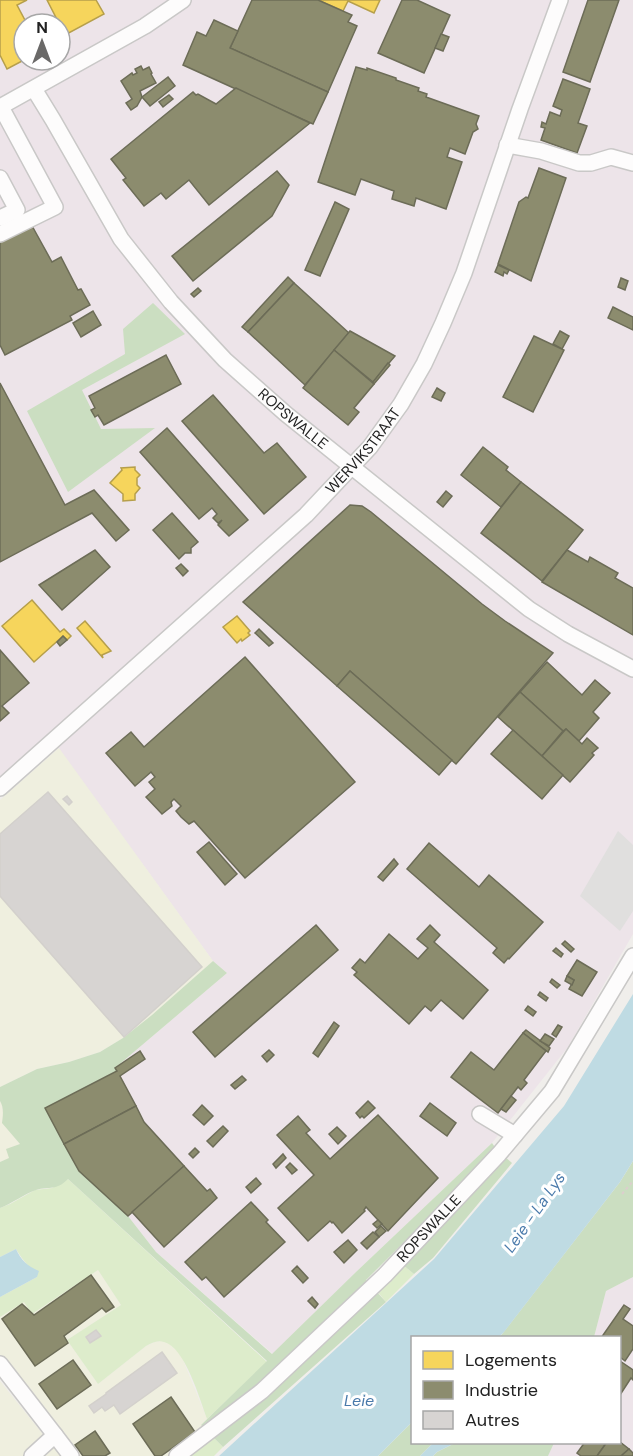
<svg xmlns="http://www.w3.org/2000/svg" width="633" height="1456" viewBox="0 0 633 1456" font-family="'DM Sans',sans-serif">
  <rect width="100%" height="100%" fill="#f0eeeb"/>
  <!-- industrial -->
  <g fill="#ede4e9" fill-rule="evenodd">
    <path d="M0,0H633V934L568,1047L492,1143L356,1272L273,1354L156,1252L128,1216L79,1171L45,1108L115,1068L227,973L213,961L49,735L0,778ZM24,24H60V60H24Z"/>
    <path d="M633,1277V1456H548L554,1443L620,1442V1338L594,1337L606,1291Z"/>
  </g>
  <!-- farmland -->
  <g fill="#efefdf">
    <path d="M59,748L213,961L152,1015L123,1038L100,1052L69,1062L37,1069L0,1087V800Z"/>
    <path d="M0,1101L2,1103L3,1112V1123L20,1144L10,1158L0,1162Z"/>
    <path d="M98,1270L121,1305L67,1340L98,1384L146,1346L155,1342L162,1341L170,1344L181,1355L207,1419L201,1425L205,1429L169,1456H37L56,1442L0,1363V1317L24,1301L32,1314Z"/>
    <path d="M0,1381L46,1438L28,1456H0Z"/>
  </g>
  <!-- grass -->
  <g fill="#ddeccb">
    <path d="M68,1179L267,1362L207,1419C200,1400 185,1347 164,1342C157,1340 152,1343 146,1346L98,1384L67,1340L121,1305L98,1270L32,1314L24,1302L0,1317V1297L37,1277C30,1267 22,1260 16,1249L0,1257V1208L10,1204L35,1190L52,1188Z"/>
    <path d="M403,1265L414,1274L386,1302L377,1291Z"/>
    <path d="M213,1437L223,1447L214,1456H186Z"/>
  </g>
  <!-- forest -->
  <g fill="#cbdec1">
    <path d="M153,303L185,334L82,390L101,429L155,428L68,492L27,411L125,354L123,329Z"/>
    <path d="M213,961L227,973L115,1068L117,1071L45,1108L79,1171L128,1216L156,1252L272,1354L356,1272L492,1143L497,1150L366,1280L386,1302L223,1447L201,1425L267,1361L68,1179C56,1191 50,1186 36,1190C26,1193 11,1204 0,1208V1162L9,1158L6,1149L20,1144L2,1123C3,1116 4,1107 0,1101V1087L37,1069L69,1062L100,1052L123,1038L152,1015Z"/>
    <path d="M504,1156L512,1163L433,1258L414,1274L403,1265Z"/>
    <path d="M633,1161V1277L606,1291L594,1337L499,1338L620,1182Z"/>
    <path d="M412,1422V1442L433,1443L420,1456H378Z"/>
    <path d="M455,1443H554L548,1456H433L437,1452Z"/>
  </g>
  <!-- parking -->
  <path fill="#e0dfde" d="M618,831L633,845V911L620,931L580,896Z"/>
  <!-- water -->
  <g fill="#bfdbe3">
    <path d="M633,994V1161L620,1182L504,1332L499,1337L412,1338V1422L378,1456H219L434,1259L564,1106Z"/>
    <path d="M16,1249C21,1260 27,1266 39,1271L37,1277L0,1297V1257Z"/>
    <path d="M433,1443V1442L455,1443L437,1452L433,1456H420Z"/>
  </g>
  <!-- homes -->
  <g fill="#f6d55c" stroke="#b69f4b" stroke-width="1.5">
    <path d="M0,0H27L17,5L27,24H24V60L7,69L0,55Z"/>
    <path d="M47,0H96L104,14L65,35Z"/>
    <path d="M318,0H380L374,13L348,1L343,11Z"/>
    <path d="M135,467V470L140,475L137,478V485L140,488L135,494V500L123,501V494L110,483L122,470L121,468Z"/>
    <path d="M32,600L60,632L64,629L71,636L67,640L63,636L34,662L2,626Z"/>
    <path d="M237,616L250,631L248,633L250,635L242,641L241,639L237,643L223,627Z"/>
    <path d="M85,621L111,651L102,655L103,658L77,628Z"/>
  </g>
  <!-- industry -->
  <g fill="#8c8c6e" stroke="#6c6c57" stroke-width="1.5">
    <path d="M252,0H318L352,15L348,22L357,26L328,92L230,48Z"/>
    <path d="M402,0H417L450,15L424,73L378,53Z"/>
    <path d="M588,0H619L590,82L563,72Z"/>
    <path d="M214,20L238,31L230,48L328,92L313,124L183,65L197,32L206,36Z"/>
    <path d="M441,34L449,37L443,51L435,48Z"/>
    <path d="M141,66L143,70L149,67L152,73L151,74L156,83L140,91L142,97L137,106L131,110L126,103L132,99L121,81L132,73L133,75L137,73L135,69Z"/>
    <path d="M356,67L367,70V68L396,78V80L419,88L418,91L427,94L426,97L479,116L476,124L478,129L473,132L465,154L450,148L447,157L462,162L446,209L416,198L414,206L392,199L394,191L361,179L355,195L318,182Z"/>
    <path d="M168,77L175,86L150,106L142,97Z"/>
    <path d="M563,79L590,89L578,123L587,126L577,153L541,140L545,128L541,127L542,122L546,124L550,112L560,116L562,110L553,106Z"/>
    <path d="M236,88L310,123L209,205L189,180L166,199L161,193L144,206L123,180L126,178L111,159L193,92L196,95L198,94L216,104Z"/>
    <path d="M169,95L173,99L163,107L159,102Z"/>
    <path d="M539,168L566,178L531,281L498,264L519,202L526,197L528,198Z"/>
    <path d="M277,171L289,185L272,216L193,281L172,256Z"/>
    <path d="M335,202L349,209L320,276L305,270Z"/>
    <path d="M31,224L52,262L61,257L78,290L81,289L90,305L70,316L72,320L5,355L0,345V240Z"/>
    <path d="M498,265L509,270L507,274L504,272L503,276L495,272Z"/>
    <path d="M288,277L294,283L248,332L242,327Z"/>
    <path d="M621,278L628,281L625,290L618,287Z"/>
    <path d="M294,283L349,333L305,385L248,332Z"/>
    <path d="M198,288L201,291L194,297L191,294Z"/>
    <path d="M613,307L633,317V330L608,318Z"/>
    <path d="M93,311L101,325L81,337L73,323Z"/>
    <path d="M350,331L395,356L373,382L334,350Z"/>
    <path d="M560,331L569,336L562,349L553,344Z"/>
    <path d="M534,336L564,350L533,412L503,397Z"/>
    <path d="M334,350L374,384L354,408L359,412L348,425L303,388Z"/>
    <path d="M166,355L181,384L104,425L98,415L95,417L91,410L95,408L89,396Z"/>
    <path d="M388,363L390,365L374,384L373,382Z"/>
    <path d="M0,383L65,505L94,490L129,530L116,541L92,513L0,562Z"/>
    <path d="M437,388L445,393L441,401L432,397Z"/>
    <path d="M213,395L264,453L277,443L306,477L264,514L182,421Z"/>
    <path d="M167,428L248,520L229,536L218,525L222,520L218,523L213,518L217,514L212,508L199,519L140,452Z"/>
    <path d="M483,447L508,467L506,470L521,482L501,507L461,475Z"/>
    <path d="M521,482L583,530L542,581L481,533Z"/>
    <path d="M446,491L452,496L443,507L437,502Z"/>
    <path d="M350,505L362,506L371,512L482,604L505,621L553,653L456,764L350,671L337,686L243,602Z"/>
    <path d="M172,513L198,542L191,548V553H185L179,559L153,530Z"/>
    <path d="M95,550L110,567L62,610L39,585Z"/>
    <path d="M567,550L588,562L590,557L618,573L615,578L633,588V635L542,582Z"/>
    <path d="M181,564L188,571L183,576L176,568Z"/>
    <path d="M259,629L273,643L269,646L255,633Z"/>
    <path d="M63,636L67,640L60,646L57,642Z"/>
    <path d="M0,650L29,683L2,706L9,713L0,721Z"/>
    <path d="M245,657L355,782L245,878L194,821L189,824L181,817L176,811L181,806L174,799L171,802L172,806L162,814L146,797L155,789L149,782L155,777L151,772L135,786L106,753L131,732L144,747Z"/>
    <path d="M547,662L582,695L595,680L610,693L593,712L599,718L579,741L566,729L563,731L520,692Z"/>
    <path d="M350,671L452,760L439,775L337,686Z"/>
    <path d="M520,692L563,731L542,756L498,717Z"/>
    <path d="M566,729L582,744L587,738L598,748L592,753L594,755L570,782L542,756Z"/>
    <path d="M513,730L563,775L542,799L491,754Z"/>
    <path d="M209,842L237,874L225,885L197,852Z"/>
    <path d="M429,843L479,887L489,875L543,922L509,959L508,958L504,963L493,953L497,948L407,869Z"/>
    <path d="M394,859L398,864L383,881L378,877Z"/>
    <path d="M316,925L338,950L215,1057L193,1032Z"/>
    <path d="M430,925L440,935L434,942L488,990L463,1019L441,1000L431,1011L425,1006L409,1024L354,975L357,972L352,968L360,959L365,963L389,934L418,959L428,948L417,939Z"/>
    <path d="M565,941L574,949L571,952L562,944Z"/>
    <path d="M556,948L563,954L561,957L553,951Z"/>
    <path d="M577,960L597,972L582,996L569,989L574,980L567,976Z"/>
    <path d="M567,976L574,980L572,985L565,981Z"/>
    <path d="M552,979L560,985L557,988L550,982Z"/>
    <path d="M540,992L548,998L546,1001L538,995Z"/>
    <path d="M528,1006L536,1012L533,1016L525,1010Z"/>
    <path d="M334,1022L339,1026L318,1057L313,1053Z"/>
    <path d="M558,1025L562,1027L556,1037L552,1034Z"/>
    <path d="M526,1030L550,1048L548,1052L523,1033Z"/>
    <path d="M523,1033L546,1051L524,1080L527,1083L521,1090L518,1087L498,1113L451,1077L471,1052L494,1070Z"/>
    <path d="M545,1034L554,1039L549,1046L540,1041Z"/>
    <path d="M269,1050L274,1055L267,1062L262,1056Z"/>
    <path d="M140,1051L145,1059L120,1076L136,1106L64,1144L45,1108L117,1071L115,1068Z"/>
    <path d="M242,1076L246,1080L235,1089L231,1085Z"/>
    <path d="M511,1096L516,1100L506,1112L501,1109Z"/>
    <path d="M368,1101L375,1108L364,1118L362,1116L360,1118L356,1113Z"/>
    <path d="M430,1103L456,1123L447,1136L420,1116Z"/>
    <path d="M202,1105L213,1116L204,1125L193,1115Z"/>
    <path d="M136,1106L144,1122L184,1166L128,1216L79,1171L64,1144Z"/>
    <path d="M378,1115L438,1178L388,1231L366,1207L364,1210L365,1211L342,1233L333,1222L332,1223L330,1221L308,1241L278,1208L314,1175L277,1135L298,1116L310,1130L306,1133L330,1159Z"/>
    <path d="M223,1126L228,1131L213,1147L207,1141Z"/>
    <path d="M337,1127L346,1136L338,1144L329,1134Z"/>
    <path d="M195,1148L199,1152L193,1158L189,1154Z"/>
    <path d="M283,1154L286,1158L276,1168L273,1164Z"/>
    <path d="M290,1163L297,1170L292,1174L286,1167Z"/>
    <path d="M184,1166L207,1191L210,1189L217,1198L164,1247L132,1212Z"/>
    <path d="M256,1178L261,1184L251,1193L246,1187Z"/>
    <path d="M251,1202L268,1220L266,1222L285,1242L224,1297L206,1277L202,1280L185,1262Z"/>
    <path d="M378,1220L382,1224L377,1228L373,1224Z"/>
    <path d="M381,1226L386,1231L379,1237L375,1232Z"/>
    <path d="M373,1232L379,1237L367,1249L361,1243Z"/>
    <path d="M348,1240L357,1250L344,1263L334,1252Z"/>
    <path d="M297,1266L308,1278L303,1283L292,1271Z"/>
    <path d="M91,1275L114,1307L106,1312L102,1308L64,1336L68,1343L35,1366L2,1319L22,1304L34,1315Z"/>
    <path d="M312,1297L318,1304L315,1308L308,1301Z"/>
    <path d="M624,1305L630,1309L623,1319L633,1326V1349L625,1361L620,1357V1338H601Z"/>
    <path d="M73,1360L91,1385L57,1409L39,1384Z"/>
    <path d="M620,1361L633,1370V1380L631,1378L620,1395Z"/>
    <path d="M171,1397L195,1432L161,1456H155L133,1424Z"/>
    <path d="M95,1431L110,1453L105,1456H83L75,1445Z"/>
    <path d="M585,1442H607L597,1456H581L577,1453Z"/>
    <path d="M607,1442H620L629,1449L621,1456H597Z"/>
    <path d="M629,1449L633,1453V1456H621Z"/>
  </g>
  <!-- building -->
  <g fill="#d7d4d2" stroke="#d3d0cc" stroke-width="1.5">
    <path d="M48,792L202,967L124,1037L0,896V834Z"/>
    <path d="M67,796L72,802L69,805L63,799Z"/>
    <path d="M96,1330L101,1336L90,1343L86,1337Z"/>
    <path d="M162,1352L177,1373L120,1414L114,1405L105,1411L102,1407L94,1413L89,1406L106,1394V1393Z"/>
  </g>
  <g fill="none" stroke-linecap="round" stroke-linejoin="round">
    <defs>
      <g id="minor">
        <path id="s1" d="M34,89L53,120L121,239L171,302L225,360L286,414L529,609L568,634L633,669"/>
        <path d="M0,107L145,26L183,0"/>
        <path d="M507,145L541,151L579,163H591L611,157L633,163"/>
        <path d="M0,178L17,210L0,218"/>
        <path d="M0,234L55,207L1,107"/>
        <path id="s2" d="M0,788L306,515L370,447L401,404L424,364L443,323L464,273L520,109L560,0"/>
        <path d="M480,1114L515,1135"/>
        <path d="M0,1364L55,1435L32,1456"/>
        <path d="M55,1435L71,1456"/>
        <path id="s3" d="M177,1456L262,1391L385,1275L499,1154L552,1091L633,956"/>
      </g>
    </defs>
    <!-- minor casing -->
    <use href="#minor" stroke="#c9c8c7" stroke-width="18"/>
    <!-- path -->
    <path stroke="#dccecd" stroke-width="2" stroke-dasharray="3 3" stroke-linecap="butt" d="M622,1194L633,1181"/>
    <!-- minor -->
    <use href="#minor" stroke="#fdfcfc" stroke-width="15"/>
  </g>
  <g text-anchor="middle" stroke-width="6" stroke-linejoin="round" paint-order="stroke">
    <!-- street labels -->
    <g font-size="15" fill="#222" stroke="#fff">
      <text dy="5" stroke="none"><textPath href="#s1" startOffset="423">ROPSWALLE</textPath></text>
      <text dy="5" stroke="none"><textPath href="#s2" startOffset="496">WERVIKSTRAAT</textPath></text>
      <text dy="5" stroke="none"><textPath href="#s3" startOffset="340">ROPSWALLE</textPath></text>
    </g>
    <!-- water labels -->
    <g font-size="16" font-style="italic" fill="#4a7aab" stroke="#fff">
      <text transform="translate(534 1212) rotate(-55)" y="6">Leie - La Lys</text>
      <text x="359" y="1406">Leie</text>
    </g>
  </g>
  <!-- legend -->
  <rect x="411" y="1336" width="210" height="108" fill="#ffffff" stroke="#a7a7a7" stroke-width="1.5"/>
  <rect x="423" y="1351" width="30" height="18" fill="#f6d55c" stroke="#a7a7a7" stroke-width="1.5"/>
  <text x="465" y="1366" font-size="18" fill="#222222">Logements</text>
  <rect x="423" y="1381" width="30" height="18" fill="#8c8c6e" stroke="#a7a7a7" stroke-width="1.5"/>
  <text x="465" y="1396" font-size="18" fill="#222222">Industrie</text>
  <rect x="423" y="1411" width="30" height="18" fill="#d7d4d2" stroke="#a7a7a7" stroke-width="1.5"/>
  <text x="465" y="1426" font-size="18" fill="#222222">Autres</text>
  <!-- north arrow -->
  <g transform="translate(42 42)"><circle r="28" fill="#ffffff" stroke="#a7a7a7" stroke-width="1.5"/>
  <path d="M0-4.5L10 22L0 15L-10 22Z" fill="#6a6968"/>
  <text y="-9" font-size="16" font-weight="bold" text-anchor="middle" fill="#222222">N</text>
  </g>
</svg>
